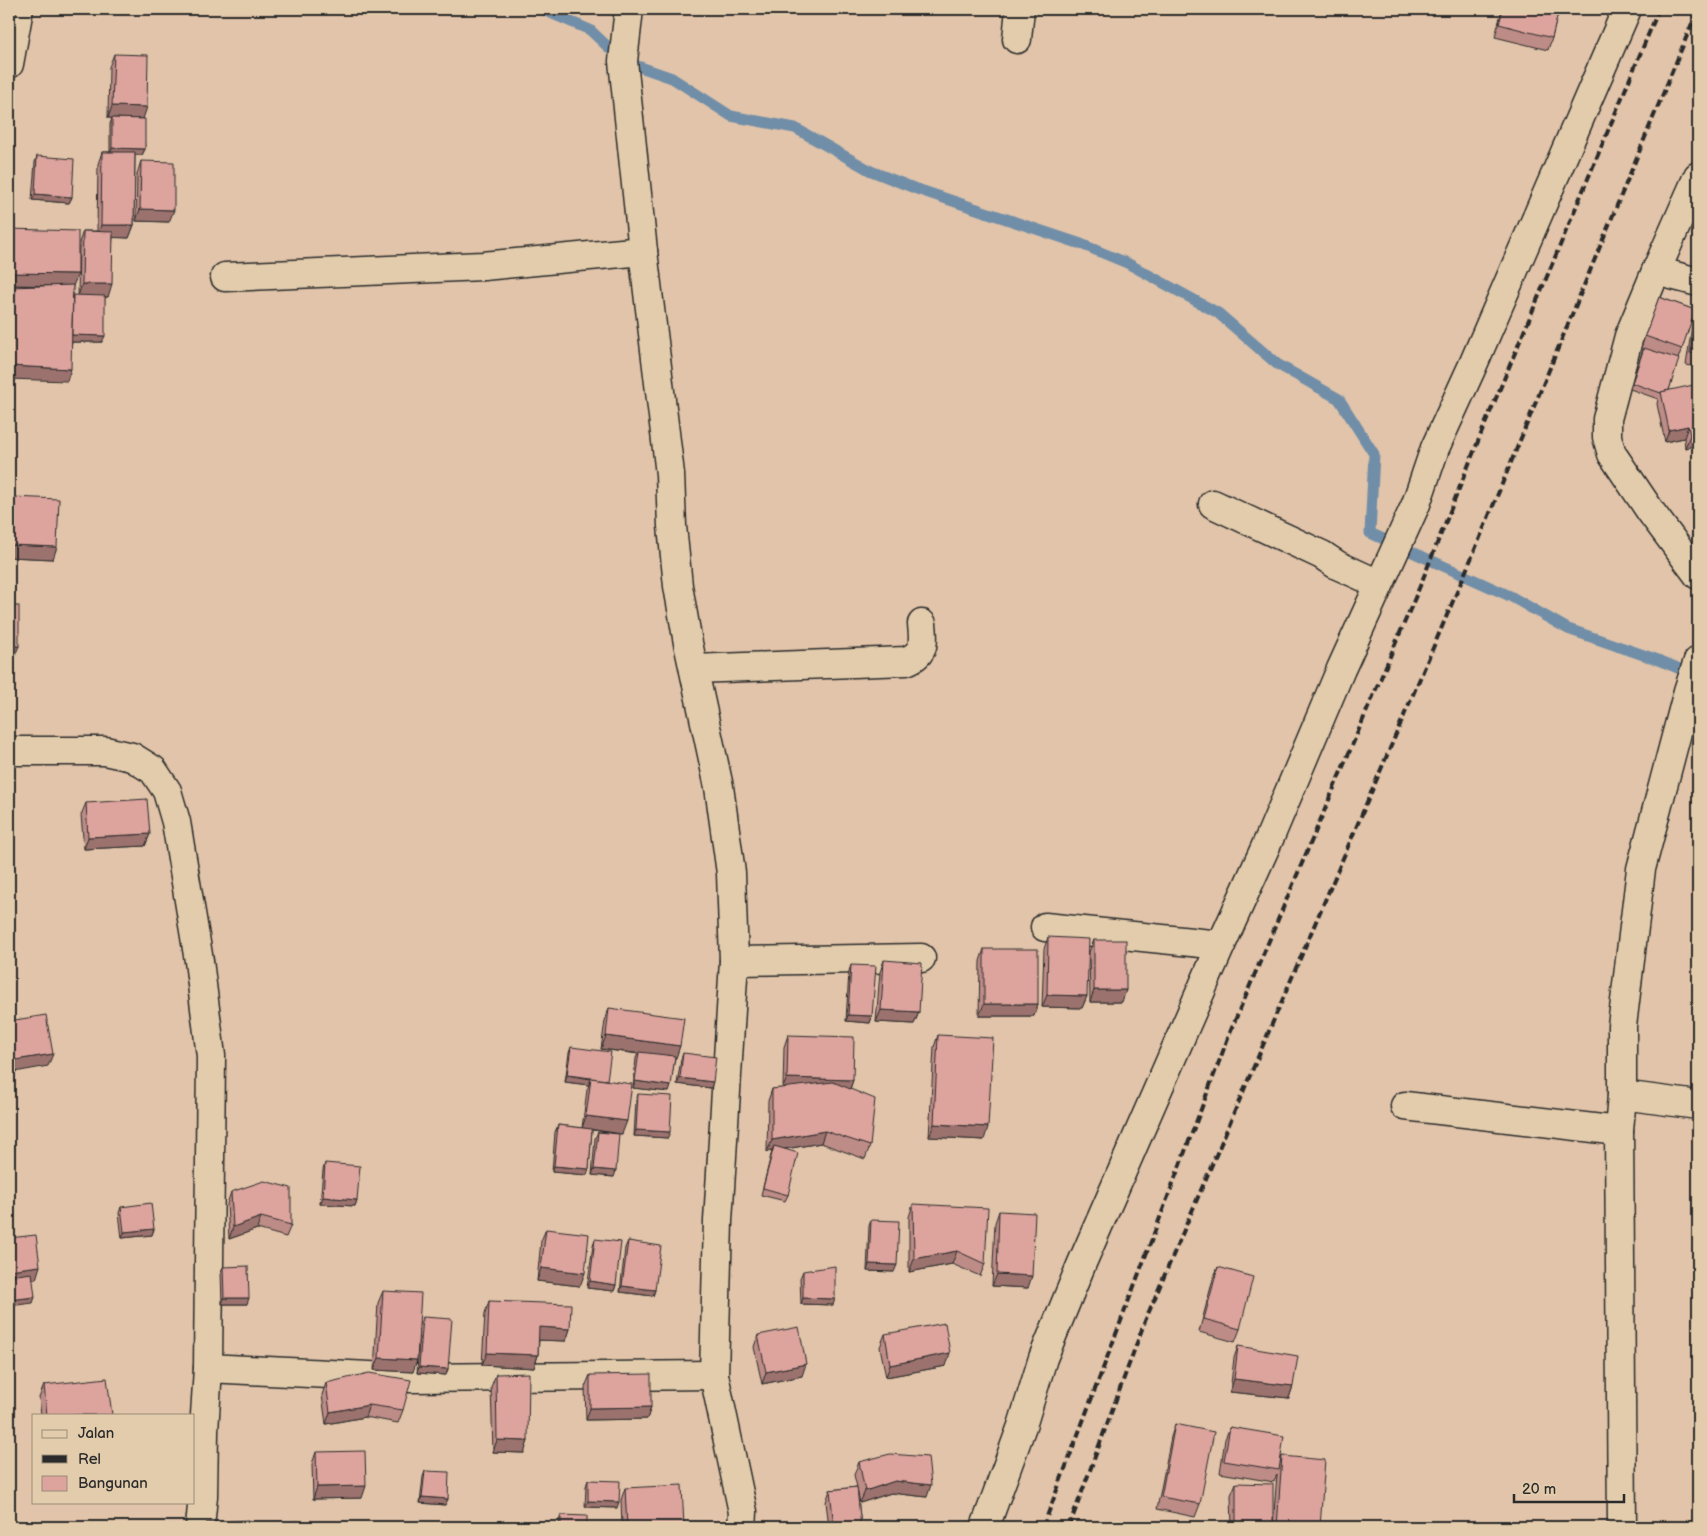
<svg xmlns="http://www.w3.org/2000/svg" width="1707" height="1536" viewBox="0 0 1707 1536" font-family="'Balsamiq Sans',sans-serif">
  <rect width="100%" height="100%" fill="#e1c4a9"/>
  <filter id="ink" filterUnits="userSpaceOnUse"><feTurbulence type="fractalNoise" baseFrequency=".02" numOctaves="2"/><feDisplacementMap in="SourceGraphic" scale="10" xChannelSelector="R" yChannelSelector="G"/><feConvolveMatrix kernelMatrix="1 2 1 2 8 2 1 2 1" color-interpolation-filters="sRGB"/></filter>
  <g filter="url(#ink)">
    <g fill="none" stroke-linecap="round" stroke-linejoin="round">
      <!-- stream -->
      <path stroke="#718ea8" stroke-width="11" d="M541,9L590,30L623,61L672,78L731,116L795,128L871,171L914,188L1081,244L1127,263L1218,313L1277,364L1339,399L1374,454L1370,533L1510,596L1568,629L1661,661L1694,675"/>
      <defs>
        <g id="minor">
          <path d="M629,9L623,61L643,251L670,474L672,526L678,586L688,643L719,787L731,873L734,961L718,1221L714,1375L743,1512L742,1527"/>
          <path d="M1017,39L1020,9"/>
          <path d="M9,64L19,9"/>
          <path d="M1698,176L1656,271L1629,336L1607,419V437L1612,454L1651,512L1698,575"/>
          <path d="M1656,271L1698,282"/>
          <path d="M225,277L483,266L643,251"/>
          <path d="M1213,504L1322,555L1337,565L1379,584"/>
          <path d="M694,669L906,661C925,654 924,642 922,624"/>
          <path d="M9,751H105L132,757L153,770L167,791L176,822L199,961L211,1056L208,1368L204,1431L203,1496L200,1527"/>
          <path d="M1045,927L1221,945"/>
          <path d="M734,961L921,958"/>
          <path d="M1622,1095L1698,1105"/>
          <path d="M1405,1106L1619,1131"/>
          <path d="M208,1368L410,1378L714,1375"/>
          <path d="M985,1527L1022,1426L1043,1358L1082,1263L1221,945L1270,837L1341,669L1416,504L1435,448L1472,367L1627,9"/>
          <path d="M1622,1527L1619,1131L1622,1095V1026L1641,869L1688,691L1698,661"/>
        </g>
      </defs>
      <!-- minor casing -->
      <use href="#minor" stroke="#2b2b2b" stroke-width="31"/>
      <!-- minor -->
      <use href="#minor" stroke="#e2ccac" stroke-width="28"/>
      <!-- rail -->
      <g stroke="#2b2b2b" stroke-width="4" stroke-dasharray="8 4" stroke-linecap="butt">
        <path d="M1043,1527L1231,1030L1420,586L1481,434L1659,9"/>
        <path d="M1069,1527L1145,1321L1474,552L1698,9"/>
      </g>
    </g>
    <!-- wall -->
    <g fill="#be8c87" stroke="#2b2b2b">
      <path d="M9,9H18L14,19L9,18Z"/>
      <path d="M1502,9H1559L1552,38L1548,50L1495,37Z"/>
      <path d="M114,54L143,118L145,149L142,155H135L134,225L129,238L113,237L108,297H105L102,342H72L67,381L50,286L9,285V229L73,286L72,298L73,295L78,296L79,243L83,231H97L98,164L102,152H110V124L112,118H108L109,67Z"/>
      <path d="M37,156L72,197L69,203L32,200L35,162Z"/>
      <path d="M141,161L169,222L136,221L137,174Z"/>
      <path d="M1659,297L1695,310L1698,301V367L1686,365L1694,313L1678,359L1669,390L1698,445L1685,448L1684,438L1665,442L1657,404L1658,399L1630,389L1643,349L1641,348Z"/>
      <path d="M13,497L53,559L9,557V509Z"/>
      <path d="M86,803L150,834L145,846L84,849L81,815Z"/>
      <path d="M1048,937L1087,996L1082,1008L1042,1007L1044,949Z"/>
      <path d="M1094,940L1122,1002H1090L1089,952Z"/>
      <path d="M984,949L1038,1004L1034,1016H979L980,961Z"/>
      <path d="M884,960L919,1012L914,1024L876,1022L880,972Z"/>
      <path d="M851,965L872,1016L870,1023L846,1021L849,971Z"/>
      <path d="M609,1008L676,1058H675L669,1092L633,1088L636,1058L638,1054L601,1049L605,1021Z"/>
      <path d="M788,1035L853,1080L850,1089L870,1146L865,1159L821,1143L785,1149L788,1195L785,1201L761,1195L772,1151L767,1152L768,1101L772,1089L783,1088L784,1047Z"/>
      <path d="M938,1035L984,1140L929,1137L934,1047Z"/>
      <path d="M571,1047L607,1080L622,1134L592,1130L589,1169L587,1175L552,1172L555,1132L558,1125L582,1128L587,1090L589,1085L565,1082L569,1053Z"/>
      <path d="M683,1053L711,1088L677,1084L681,1059Z"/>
      <path d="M638,1094L668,1138L634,1136L636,1100Z"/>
      <path d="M598,1132L614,1177L592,1175L595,1138Z"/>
      <path d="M325,1163L357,1200L355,1206L320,1204L323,1170Z"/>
      <path d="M231,1192L291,1225L286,1237L257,1229L229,1239L227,1204Z"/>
      <path d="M913,1204L985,1264L980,1276L952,1264L909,1272V1217Z"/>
      <path d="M121,1207L154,1229L152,1235L122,1238L119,1213Z"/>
      <path d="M999,1211L1028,1288L992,1286L995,1223Z"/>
      <path d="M871,1220L894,1272L867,1271L869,1226Z"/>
      <path d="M546,1229L580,1286L537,1281L541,1241Z"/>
      <path d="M595,1239L616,1285L614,1291L587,1288L593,1245Z"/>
      <path d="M628,1241L655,1290L653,1296L620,1292L625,1248Z"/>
      <path d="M223,1267L247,1304H222L221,1273Z"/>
      <path d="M1218,1267L1240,1329L1235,1342L1199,1332L1213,1279Z"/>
      <path d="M803,1271L833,1305L801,1304L800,1278Z"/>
      <path d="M383,1291L413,1372L374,1370L378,1303Z"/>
      <path d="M489,1301L570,1329L566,1341L539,1340L538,1355L534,1368L482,1365L485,1313Z"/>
      <path d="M423,1317L448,1369L446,1375L417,1373L420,1323Z"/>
      <path d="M885,1334L946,1366L886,1377L880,1347Z"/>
      <path d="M758,1335L802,1376L762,1384L754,1347Z"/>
      <path d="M1238,1346L1293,1386L1289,1398L1230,1392L1234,1358Z"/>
      <path d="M496,1374L528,1441L524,1453L493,1452L491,1387Z"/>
      <path d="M590,1375L651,1407L647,1419L586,1420L585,1387Z"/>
      <path d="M326,1383L403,1410L398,1423L365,1417L326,1424L322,1395Z"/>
      <path d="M44,1385L112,1415H41L39,1398Z"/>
      <path d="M1175,1424L1200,1504L1195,1517L1157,1509L1171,1437Z"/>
      <path d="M1230,1427L1280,1462L1282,1456L1320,1527H1232L1231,1495L1236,1483L1273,1526L1277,1474L1274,1482L1220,1473L1225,1439Z"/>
      <path d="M316,1452L362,1498L313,1499L312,1464Z"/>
      <path d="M859,1462L927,1497L891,1493L860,1503L857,1489L861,1527H829L826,1502L830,1490L857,1487L854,1475Z"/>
      <path d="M425,1471L448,1499L445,1505L420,1503L423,1477Z"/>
      <path d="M588,1480L617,1508L585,1507L586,1486Z"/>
      <path d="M625,1488L684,1527H622L621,1500Z"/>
      <path d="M561,1515L587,1527H559V1521Z"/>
    </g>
    <!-- shaded-wall -->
    <g fill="#9b726e" stroke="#2b2b2b">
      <path d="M112,106L147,107L143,119L108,118Z"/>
      <path d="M112,148L145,149L142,155H110Z"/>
      <path d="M35,194L72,197L69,203L32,200Z"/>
      <path d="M140,209L174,210L169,222L136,221Z"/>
      <path d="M101,225H134L129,238L97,237Z"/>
      <path d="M9,273L78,274L73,286L9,285Z"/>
      <path d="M82,284H112L108,297L78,296Z"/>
      <path d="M72,335L105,336L102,342H70Z"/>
      <path d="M9,366L71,369L67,381L9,379Z"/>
      <path d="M1688,426L1684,438L1665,442L1669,430Z"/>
      <path d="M1698,434V445L1685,448L1690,435Z"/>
      <path d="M11,545L57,547L53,559L9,557V552Z"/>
      <path d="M9,646H19L14,658H9Z"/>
      <path d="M150,834L145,846L84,849L88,837Z"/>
      <path d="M1094,990H1126L1122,1002H1090Z"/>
      <path d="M1047,995L1087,996L1082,1008L1042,1007Z"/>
      <path d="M984,1004H1038L1034,1016H979Z"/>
      <path d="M881,1010L919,1012L914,1024L876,1022Z"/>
      <path d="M848,1015L872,1016L870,1023L846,1021Z"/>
      <path d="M606,1036L680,1046L676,1058L601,1049Z"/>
      <path d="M53,1054L48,1066L9,1073V1061Z"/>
      <path d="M567,1075L591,1079L589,1085L565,1082Z"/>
      <path d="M680,1078L713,1082L711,1088L677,1084Z"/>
      <path d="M787,1078L853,1080L849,1092L782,1090Z"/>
      <path d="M635,1081L671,1086L669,1092L633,1088Z"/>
      <path d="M586,1116L627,1121L622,1134L582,1128Z"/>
      <path d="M934,1124L988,1127L984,1140L929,1137Z"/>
      <path d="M636,1130L670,1132L668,1138L634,1136Z"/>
      <path d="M825,1131L821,1143L773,1151L774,1146L772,1151L767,1152L772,1140Z"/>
      <path d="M554,1166L589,1169L587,1175L552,1172Z"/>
      <path d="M594,1169L616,1171L614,1177L592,1175Z"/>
      <path d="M323,1197L357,1200L355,1206L320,1204Z"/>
      <path d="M261,1217L257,1229L229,1239L233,1227Z"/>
      <path d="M154,1229L152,1235L122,1238L124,1232Z"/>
      <path d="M957,1251L952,1264L909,1272L914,1259Z"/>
      <path d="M869,1264L897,1265L894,1272L867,1271Z"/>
      <path d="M40,1266L36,1279L9,1282V1270Z"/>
      <path d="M541,1268L585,1273L580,1286L537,1281Z"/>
      <path d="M997,1274L1032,1276L1028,1288L992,1286Z"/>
      <path d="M590,1281L616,1285L614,1291L587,1288Z"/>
      <path d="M622,1286L655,1290L653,1296L620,1292Z"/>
      <path d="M35,1297L33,1303L9,1306V1300Z"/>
      <path d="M224,1298H249L247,1304H222Z"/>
      <path d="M803,1298L835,1299L833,1305L801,1304Z"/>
      <path d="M539,1327L570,1329L566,1341L535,1340Z"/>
      <path d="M487,1353L538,1355L534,1368L482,1365Z"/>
      <path d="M950,1353L946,1366L886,1377L890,1365Z"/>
      <path d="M379,1358L417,1360L413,1372L374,1370Z"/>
      <path d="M806,1364L802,1376L762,1384L766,1372Z"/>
      <path d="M419,1367L448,1369L446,1375L417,1373Z"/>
      <path d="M1234,1379L1293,1386L1289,1398L1230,1392Z"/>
      <path d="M369,1405L365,1417L326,1424L330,1412Z"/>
      <path d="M651,1407L647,1419L586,1420L590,1408Z"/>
      <path d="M497,1440L528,1441L524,1453L493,1452Z"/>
      <path d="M895,1481L931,1485L927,1497L891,1493L860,1503L865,1491Z"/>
      <path d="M366,1486L362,1498L313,1499L317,1487Z"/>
      <path d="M422,1497L448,1499L445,1505L420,1503Z"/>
      <path d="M588,1501L619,1502L617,1508L585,1507Z"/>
    </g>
    <!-- building -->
    <g fill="#dda39d" stroke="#2b2b2b">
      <path d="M1503,9H1559L1552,38L1499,24Z"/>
      <path d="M114,54L148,55L147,107L112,106Z"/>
      <path d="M112,118L145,119V149L112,148Z"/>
      <path d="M102,152H135L134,225H101Z"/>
      <path d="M37,156L74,159L72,197L35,194Z"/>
      <path d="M141,161L174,162V210L140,209Z"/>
      <path d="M9,229L78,231V274L9,273Z"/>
      <path d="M83,231L113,232L112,284H82Z"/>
      <path d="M73,285L71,369L9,366V287Z"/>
      <path d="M73,295L105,296V336L72,335Z"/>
      <path d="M1659,297L1695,310L1682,349L1645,336Z"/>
      <path d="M1698,303V354L1690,353Z"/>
      <path d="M1644,348L1679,359L1669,390L1661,392V393L1632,383Z"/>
      <path d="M1698,384V434L1690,435L1688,426L1669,430L1661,392Z"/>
      <path d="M13,497L59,499L57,547L11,545Z"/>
      <rect x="9" y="606" width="10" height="40"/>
      <path d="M147,799L150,834L88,837L86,803Z"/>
      <path d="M1048,937L1089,939L1087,996L1047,995Z"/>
      <rect x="1094" y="940" width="32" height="50"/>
      <rect x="984" y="949" width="54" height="55"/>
      <path d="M884,960L922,963L919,1012L881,1010Z"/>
      <path d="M851,965L876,966L872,1016L848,1015Z"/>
      <path d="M609,1008L684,1018L680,1046L606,1036Z"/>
      <path d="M46,1015L53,1054L9,1061V1021Z"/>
      <path d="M788,1035L854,1037L853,1080L787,1078Z"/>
      <path d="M938,1035L993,1038L988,1127L934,1124Z"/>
      <path d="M571,1047L611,1052L607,1080L567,1075Z"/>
      <path d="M639,1052L675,1056L671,1086L635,1081Z"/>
      <path d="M683,1053L716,1057L713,1082L680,1078Z"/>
      <path d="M591,1078L632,1084L627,1121L586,1116Z"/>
      <path d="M833,1082L875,1099L870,1146L825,1131L772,1140V1089Z"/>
      <path d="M638,1094L672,1096L670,1132L636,1130Z"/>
      <path d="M558,1125L592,1129L589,1169L554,1166Z"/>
      <path d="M598,1132L619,1134L616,1171L594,1169Z"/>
      <path d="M774,1146L798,1153L788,1195L763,1188Z"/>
      <path d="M325,1163L360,1166L357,1200L323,1197Z"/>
      <path d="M264,1181L291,1188V1225L261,1217L233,1227L231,1192Z"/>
      <path d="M151,1203L154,1229L124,1232L121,1207Z"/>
      <path d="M913,1204L988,1208L985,1264L957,1251L914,1259Z"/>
      <path d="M999,1211L1035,1213L1032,1276L997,1274Z"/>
      <path d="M871,1220L899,1221L897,1265L869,1264Z"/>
      <path d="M546,1229L589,1234L585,1273L541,1268Z"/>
      <path d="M36,1235L40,1266L9,1270V1238Z"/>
      <path d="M595,1239L621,1242L616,1285L590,1281Z"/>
      <path d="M628,1241L661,1246L655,1290L622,1286Z"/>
      <path d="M248,1266L249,1298H224L223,1267Z"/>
      <path d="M835,1266V1299L803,1298V1271Z"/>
      <path d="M1218,1267L1253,1277L1240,1329L1204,1319Z"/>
      <path d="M32,1273L35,1297L9,1300V1276Z"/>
      <path d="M383,1291L421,1293L417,1360L379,1358Z"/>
      <path d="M489,1301L571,1304L570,1329L539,1327L538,1355L487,1353Z"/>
      <path d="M423,1317L452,1319L448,1369L419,1367Z"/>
      <path d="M945,1323L950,1353L890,1365L885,1334Z"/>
      <path d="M799,1327L806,1364L766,1372L758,1335Z"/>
      <path d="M1238,1346L1298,1356L1293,1386L1234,1379Z"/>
      <path d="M369,1373L411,1380L403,1410L369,1405L330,1412L326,1383Z"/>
      <path d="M529,1373L528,1441L497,1440L496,1374Z"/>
      <path d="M651,1374V1407L590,1408V1375Z"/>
      <path d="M107,1378L112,1415H47L44,1385Z"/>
      <path d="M1175,1424L1214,1432L1200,1504L1161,1497Z"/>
      <path d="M1230,1427L1284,1436L1279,1470L1224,1461Z"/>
      <path d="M365,1451L366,1486L317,1487L316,1452Z"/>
      <path d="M890,1454L928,1457L931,1485L895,1481L865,1491L859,1462Z"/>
      <path d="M1282,1456L1325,1460L1320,1527H1277Z"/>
      <path d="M425,1471L449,1472L448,1499L422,1497Z"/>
      <path d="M588,1480L620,1481L619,1502L588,1501Z"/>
      <path d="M1236,1483L1273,1484V1527H1236Z"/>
      <path d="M682,1485L684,1527H627L625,1488Z"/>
      <path d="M857,1487L861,1527H834L830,1490Z"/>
      <path d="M561,1515L587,1516V1527H561Z"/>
      <path d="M248,1520L249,1527H206V1523Z"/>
      <path d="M299,1521V1527H267V1523Z"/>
      <path d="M620,1524V1527H592V1525Z"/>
    </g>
  </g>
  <!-- margin -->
  <rect width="1707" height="1536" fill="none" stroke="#e2ccac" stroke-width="30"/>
  <rect x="15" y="15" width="1677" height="1506" fill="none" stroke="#2b2b2b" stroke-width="2" filter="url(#ink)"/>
  <!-- legend -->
  <rect x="32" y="1414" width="162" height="90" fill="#e2ccac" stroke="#998c78"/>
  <rect x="42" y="1430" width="25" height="8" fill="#e2ccac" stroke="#998c78"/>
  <text x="78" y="1438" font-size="15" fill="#2b2b2b">Jalan</text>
  <rect x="42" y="1455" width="25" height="8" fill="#2b2b2b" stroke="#998c78"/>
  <text x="78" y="1464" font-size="15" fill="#2b2b2b">Rel</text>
  <rect x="42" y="1476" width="25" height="15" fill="#dda39d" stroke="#998c78"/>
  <text x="78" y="1488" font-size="15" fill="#2b2b2b">Bangunan</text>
  <!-- scale -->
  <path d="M1514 1494v8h110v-8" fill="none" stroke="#2b2b2b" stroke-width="2.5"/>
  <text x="1522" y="1494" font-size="15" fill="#2b2b2b" stroke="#e2ccac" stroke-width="4" paint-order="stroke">20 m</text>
</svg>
